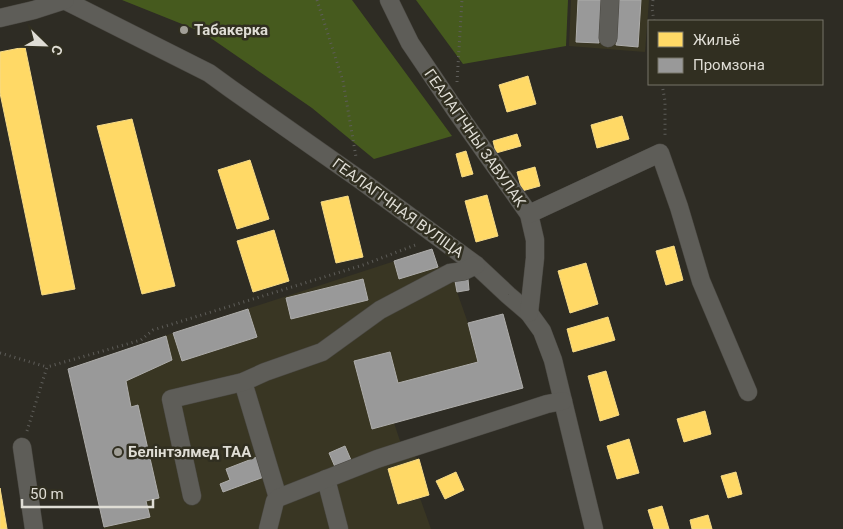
<svg xmlns="http://www.w3.org/2000/svg" width="843" height="529" viewBox="0 0 843 529" font-family="Roboto,sans-serif">
  <rect width="100%" height="100%" fill="#2e2c24"/>
  <!-- built -->
  <g fill="#393623">
    <path d="M571,0H649L645,52L569,46Z"/>
    <path d="M432,249L438,267L445,266L455,281L457,292L468,323L503,314L523,388L394,423L403,450L419,459L429,495L420,498L431,529H104L68,369L173,333Z"/>
  </g>
  <!-- forest -->
  <g fill="#465a1e">
    <path d="M122,0H352L452,136L374,159L312,108L202,32Z"/>
    <path d="M416,0H568L566,46L463,64Z"/>
  </g>
  <!-- homes -->
  <g fill="#ffd966" stroke="#f5da87">
    <path d="M25,47L75,289L42,295L0,93V52Z"/>
    <path d="M528,76L536,104L507,112L499,85Z"/>
    <path d="M622,116L629,139L597,148L591,125Z"/>
    <path d="M132,119L175,286L142,294L97,126Z"/>
    <path d="M517,134L521,146L496,153L493,141Z"/>
    <path d="M466,151L473,174L462,177L456,154Z"/>
    <path d="M250,160L269,219L237,229L218,170Z"/>
    <path d="M535,167L540,186L522,191L517,172Z"/>
    <path d="M487,195L498,236L476,242L465,201Z"/>
    <path d="M348,196L363,257L336,263L321,202Z"/>
    <path d="M274,230L289,281L253,292L237,241Z"/>
    <path d="M674,246L683,280L666,285L656,251Z"/>
    <path d="M586,263L598,304L570,313L558,271Z"/>
    <path d="M608,317L615,340L573,352L567,329Z"/>
    <path d="M606,371L619,415L600,421L588,376Z"/>
    <path d="M705,411L711,434L684,442L677,419Z"/>
    <path d="M629,439L639,473L617,479L607,446Z"/>
    <path d="M419,459L429,495L398,504L388,469Z"/>
    <path d="M456,472L464,490L445,499L436,481Z"/>
    <path d="M736,472L742,494L728,498L721,476Z"/>
    <path d="M0,488L7,529H0Z"/>
    <path d="M662,506L669,529H654L648,510Z"/>
    <path d="M708,515L712,529H692L690,520Z"/>
  </g>
  <!-- industry -->
  <g fill="#999" stroke="#aeadab">
    <path d="M578,0H601L599,43L576,42Z"/>
    <path d="M619,0H641L638,47L616,45Z"/>
    <path d="M432,249L438,267L399,279L394,261Z"/>
    <path d="M363,279L368,300L291,319L286,298Z"/>
    <path d="M468,279L469,290L457,292L455,281Z"/>
    <path d="M248,309L257,337L182,361L173,333Z"/>
    <path d="M503,314L523,388L372,429L354,361L390,352L398,383L478,362L468,323Z"/>
    <path d="M166,336L172,360L126,381L131,407L138,405L159,498L146,501L150,517L104,527L68,369Z"/>
    <path d="M345,446L351,460L335,467L329,453Z"/>
    <path d="M257,457L264,477L223,492L220,484L230,480L226,469Z"/>
  </g>
  <g fill="none" stroke-linecap="round" stroke-linejoin="round">
    <defs>
      <g id="minor">
        <path d="M64,0L209,73L231,89L359,179L476,265L508,295L529,313L542,331L553,360L594,529"/>
        <path d="M389,0L410,43L456,111L529,214L535,240V258L529,313"/>
        <path d="M0,18L34,10L65,0"/>
        <path d="M608,38L610,0"/>
        <path d="M529,214L660,153L679,207L701,281L748,392"/>
        <path d="M243,382L278,498"/>
        <path d="M22,447L34,529"/>
        <path d="M326,479L339,529"/>
        <path d="M192,496L171,399L243,382L265,372L322,352L380,310L450,273L464,271L476,265"/>
        <path d="M268,529L275,501L278,498L377,459L547,404L563,401"/>
      </g>
    </defs>
    <!-- minor casing -->
    <use href="#minor" stroke="#4a4842" stroke-width="19"/>
    <!-- path -->
    <g stroke="#5e5d59" stroke-width="3" stroke-dasharray="1 4" stroke-linecap="butt">
      <path d="M317,0L343,81L356,157"/>
      <path d="M653,0L652,8L654,21"/>
      <path d="M457,82L462,0"/>
      <path d="M662,84L665,101V138"/>
      <path d="M0,353L47,367"/>
      <path d="M27,431L47,367L141,340L153,330L363,265L418,244"/>
    </g>
    <!-- minor -->
    <use href="#minor" stroke="#5e5d58" stroke-width="18"/>
  </g>
  <!-- markers -->
  <g fill="#a19f97" stroke="#312f21" stroke-width="2">
    <circle cx="184" cy="30" r="5"/>
    <circle cx="118" cy="452" r="5"/>
  </g>
  <g text-anchor="middle" stroke-width="5" stroke-linejoin="round" paint-order="stroke">
    <!-- poi labels -->
    <g font-size="15" font-weight="bold" fill="#dfddd5" stroke="#312f21" text-anchor="start">
      <text x="194" y="35">Табакерка</text>
      <text x="128" y="457">Белінтэлмед ТАА</text>
    </g>
    <!-- street labels -->
    <g font-size="15" fill="#dfddd5" stroke="#312f21">
      <text transform="translate(475 138) rotate(55)" y="5">ГЕАЛАГІЧНЫ ЗАВУЛАК</text>
      <text transform="translate(398 208) rotate(36)" y="5">ГЕАЛАГІЧНАЯ ВУЛІЦА</text>
    </g>
  </g>
  <!-- legend -->
  <rect x="648" y="20" width="175" height="65" fill="#312f21" stroke="#777569"/>
  <rect x="658" y="32" width="25" height="15" fill="#ffd966" stroke="#777569"/>
  <text x="693" y="45" font-size="15" fill="#dfddd5">Жильё</text>
  <rect x="658" y="58" width="25" height="15" fill="#999999" stroke="#777569"/>
  <text x="693" y="70" font-size="15" fill="#dfddd5">Промзона</text>
  <!-- north arrow -->
  <g transform="translate(45 45) rotate(113)" stroke="#312f21" stroke-width="4" paint-order="stroke">
  <path d="M0-4L9 19L0 12L-9 19Z" fill="#dfddd5"/>
  <text y="-8" font-size="14" font-weight="bold" text-anchor="middle" fill="#dfddd5">С</text>
  </g>
  <!-- scale -->
  <path d="M22 499v8h131v-8" fill="none" stroke="#dfddd5" stroke-width="2.5"/>
  <text x="30" y="499" font-size="15" fill="#dfddd5" stroke="#312f21" stroke-width="4" paint-order="stroke">50 m</text>
</svg>
